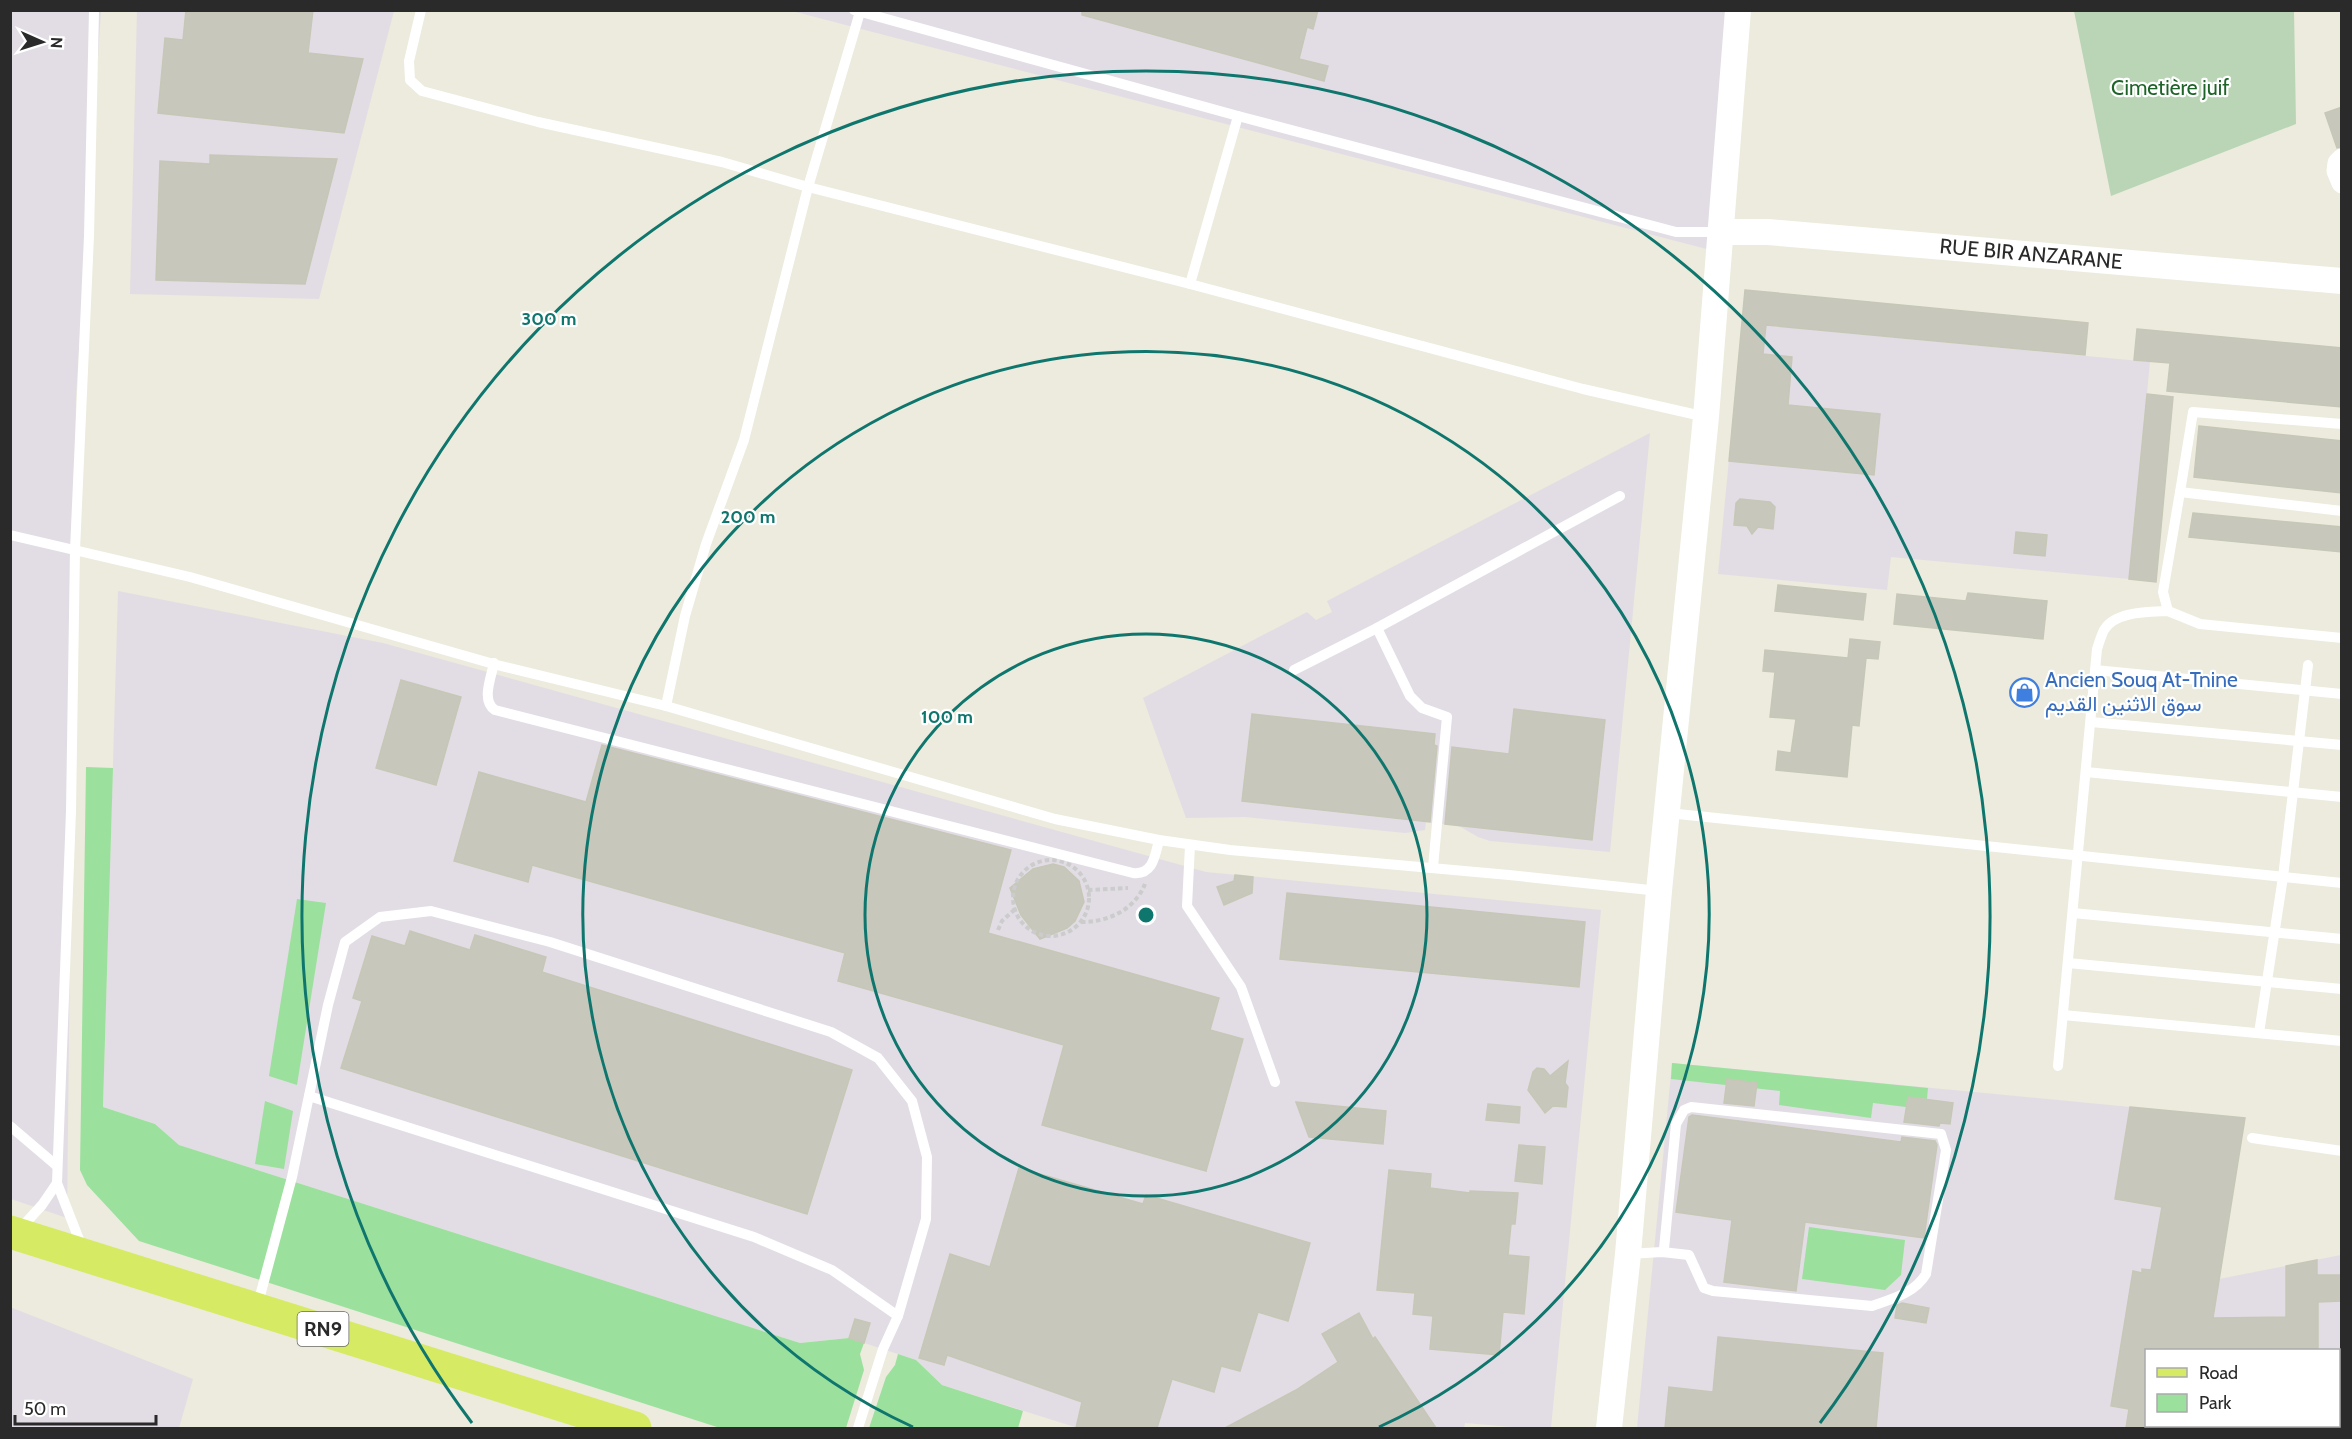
<svg xmlns="http://www.w3.org/2000/svg" width="2352" height="1439" viewBox="0 0 2352 1439" font-family="Cabin,Vazirmatn,sans-serif">
  <rect width="100%" height="100%" fill="#ecebdd"/>
  <!-- industrial -->
  <g fill="#e2dde4" fill-rule="evenodd">
    <path d="M11,11H101L76,397L67,1218L11,1199Z"/>
    <path d="M137,11H394L319,299L130,294Z"/>
    <path d="M792,11H1747L1722,253Z"/>
    <path d="M1742,323L2150,362L2129,579L1891,557L1887,590L1718,574Z"/>
    <path d="M1650,433L1610,852L1490,841L1478,837L1459,826L1426,822L1425,830L1405,833L1245,817L1186,818L1143,698L1307,612L1316,620L1332,612L1327,601Z"/>
    <path d="M118,591L383,643L1206,872L1601,910L1551,1428H1523L1465,1423L1464,1428H1078L942,1385L916,1360L849,1338L800,1343L179,1145L155,1124L103,1107Z"/>
    <path d="M1672,1063L2245,1118L2219,1279L2341,1255V1428H1637ZM2146,1350H2338V1426H2146Z"/>
    <path d="M10,1307L193,1379L179,1428H11Z"/>
  </g>
  <!-- green -->
  <g fill="#9ce09e">
    <path d="M86,767L113,768L103,1107L155,1124L179,1145L800,1343L849,1338L864,1343L860,1354L864,1370L846,1428H720L139,1241L87,1185L80,1170Z"/>
    <path d="M297,899L326,903L297,1085L269,1076Z"/>
    <path d="M1672,1063L1928,1088L1927,1099L1908,1097L1906,1107L1873,1103L1871,1118L1779,1105L1780,1091L1671,1079Z"/>
    <path d="M265,1101L293,1111L284,1169L255,1164Z"/>
    <path d="M1809,1227L1905,1240L1901,1275L1885,1290L1802,1279Z"/>
    <path d="M898,1354L916,1360L942,1385L1023,1411L1018,1428H869L886,1377L895,1365Z"/>
  </g>
  <!-- cemetery -->
  <path fill="#b9d5b5" d="M2074,11H2294L2296,124L2111,196Z"/>
  <!-- building -->
  <g fill="#c7c7bc" stroke="#c7c7b7" stroke-width="1.5">
    <path d="M186,10H313L308,53L363,59L344,133L158,113L165,38L183,40Z"/>
    <path d="M1082,10H1318L1313,29L1307,27L1299,59L1328,66L1324,81L1082,15Z"/>
    <path d="M2342,107V147L2337,148L2325,113Z"/>
    <path d="M210,155L337,159L305,284L156,280L160,161L210,164Z"/>
    <path d="M1745,290L2088,323L2085,355L1766,325L1763,354L1792,357L1788,405L1880,414L1874,475L1729,461Z"/>
    <path d="M2137,329L2342,348V407L2167,391L2170,363L2134,360Z"/>
    <path d="M2147,394L2173,397L2156,582L2129,579Z"/>
    <path d="M2199,426L2342,441V493L2194,477Z"/>
    <path d="M1740,499L1770,502L1775,507L1773,529L1758,527L1752,534L1747,526L1734,525L1736,503Z"/>
    <path d="M2193,513L2342,527V552L2189,537Z"/>
    <path d="M2016,532L2047,535L2045,556L2014,553Z"/>
    <path d="M1778,585L1866,594L1863,620L1775,611Z"/>
    <path d="M1968,593L2047,601L2043,639L1894,624L1897,594L1966,601Z"/>
    <path d="M1850,639L1880,642L1878,659L1866,658L1859,726L1852,725L1847,777L1776,770L1778,751L1791,753L1796,719L1770,717L1775,672L1763,671L1765,650L1848,658Z"/>
    <path d="M401,680L461,697L436,785L376,768Z"/>
    <path d="M1514,709L1605,720L1592,840L1445,824L1452,747L1509,754Z"/>
    <path d="M1252,714L1435,734L1434,745L1437,746L1430,822L1242,801Z"/>
    <path d="M602,745L1011,850L988,933L1219,998L1210,1030L1243,1039L1206,1171L1042,1125L1064,1045L838,981L845,953L532,865L528,882L454,861L479,772L586,802Z"/>
    <path d="M1053,864L1064,867L1079,881L1084,902L1075,921L1067,928L1040,939L1021,915L1010,888L1033,869Z"/>
    <path d="M1235,875L1253,877L1252,893L1224,905L1217,887L1234,881Z"/>
    <path d="M1287,893L1585,922L1579,987L1280,959Z"/>
    <path d="M410,931L470,950L475,935L546,957L542,972L852,1070L807,1214L341,1068L362,1001L353,998L372,936L405,946Z"/>
    <path d="M1568,1061L1565,1083L1568,1087L1566,1107L1553,1106L1545,1113L1528,1090L1533,1072L1537,1068L1544,1069L1550,1076Z"/>
    <path d="M1727,1079L1757,1083L1754,1106L1724,1103Z"/>
    <path d="M1908,1097L1953,1103L1950,1124L1940,1123L1939,1126L1904,1122Z"/>
    <path d="M1296,1102L1386,1111L1383,1144L1309,1137Z"/>
    <path d="M1488,1104L1520,1107L1519,1123L1486,1120Z"/>
    <path d="M2130,1107L2245,1118L2213,1318L2286,1317V1266L2317,1260V1275H2342V1301L2318,1302V1350H2146V1428H2126L2129,1409L2111,1406L2133,1271L2142,1273V1269L2151,1270L2162,1207L2115,1199Z"/>
    <path d="M1692,1115L1901,1142L1902,1137L1935,1141L1937,1145L1924,1238L1805,1222L1796,1291L1724,1282L1732,1220L1676,1212L1689,1117Z"/>
    <path d="M1519,1145L1545,1147L1542,1184L1515,1181Z"/>
    <path d="M1019,1168L1143,1204L1146,1195L1310,1243L1288,1321L1258,1312L1240,1371L1221,1366L1214,1392L1172,1379L1157,1428H1076L1082,1402L947,1355L944,1365L919,1358L950,1254L990,1267Z"/>
    <path d="M1389,1170L1431,1174L1430,1188L1470,1193V1191L1518,1193L1515,1224H1511L1508,1255L1529,1257L1524,1314L1503,1312L1499,1355L1430,1349L1433,1316L1413,1314L1415,1293L1377,1290Z"/>
    <path d="M1902,1303L1929,1308L1926,1323L1895,1318L1897,1305Z"/>
    <path d="M1359,1313L1373,1339L1375,1337L1436,1428H1225L1296,1390L1338,1362L1322,1334Z"/>
    <path d="M855,1319L870,1323L864,1343L849,1338Z"/>
    <path d="M1718,1337L1883,1353L1876,1428H1665L1669,1387L1713,1392Z"/>
  </g>
  <g fill="none" stroke-linecap="round" stroke-linejoin="round">
    <!-- path -->
    <g stroke="#ccc" stroke-width="4" stroke-dasharray="4.5 3" stroke-linecap="butt">
      <circle cx="1051" cy="898" r="38"/>
      <path d="M1088,890L1128,888"/>
      <path d="M1081,922C1107,922 1134,911 1145,884"/>
      <path d="M998,930L1002,921L1014,910"/>
    </g>
    <!-- service -->
    <g stroke="#fff" stroke-width="10">
      <path d="M421,10L409,61L410,80L422,91L538,122L722,162L808,187L1190,284L1583,389L1706,417"/>
      <path d="M854,10L1238,116L1676,232H1720"/>
      <path d="M1190,284L1238,116"/>
      <path d="M2342,424L2193,412L2180,492L2342,511"/>
      <path d="M2180,492L2163,592L2168,611L2200,624L2342,638"/>
      <path d="M10,535L190,577L497,665L666,706L1055,819L1159,840L1230,850L1509,875L1659,891"/>
      <path d="M1377,628L1410,696L1422,708L1447,717L1433,867"/>
      <path d="M494,663C491,678 481,701 495,710L1133,873C1153,875 1155,856 1159,840"/>
      <path d="M1294,670L1377,628L1620,496"/>
      <path d="M2095,670L2342,694"/>
      <path d="M666,706L685,616L706,544L744,440L808,187L860,12"/>
      <path d="M2091,722L2342,745"/>
      <path d="M2086,772L2342,797"/>
      <path d="M1668,813L2342,883"/>
      <path d="M1190,845L1187,906L1241,987L1275,1082"/>
      <path d="M2073,913L2342,939"/>
      <path d="M2068,963L2342,989"/>
      <path d="M2063,1015L2342,1041"/>
      <path d="M2259,1033L2283,877L2308,665"/>
      <path d="M2058,1066L2097,649C2099,643 2101,636 2104,630C2115,611 2149,612 2168,611"/>
      <path d="M309,1096L754,1237L832,1270L898,1316"/>
      <path d="M10,1126L57,1166"/>
      <path d="M2252,1138L2342,1151"/>
      <path d="M20,1229L42,1205L57,1183"/>
      <path d="M82,1247L57,1183L71,811L75,550L89,236L94,10"/>
      <path d="M1628,1254L1662,1252L1664,1249L1676,1124L1684,1110L1691,1107L1941,1134L1946,1150L1926,1274C1915,1293 1892,1299 1872,1306L1713,1291L1704,1288L1689,1255L1662,1252"/>
      <path d="M257,1307L292,1177L328,1005L345,942L380,917L431,911L550,942L831,1032L878,1058L912,1101L927,1157L926,1219L898,1316L883,1349L858,1428"/>
    </g>
    <!-- minor -->
    <path stroke="#fff" stroke-width="21" d="M2342,159L2338,163L2337,171L2342,183"/>
    <!-- tertiary -->
    <g stroke="#fff" stroke-width="26">
      <path d="M1721,232H1768L2342,281"/>
      <path d="M1609,1428L1628,1254L1659,891L1706,417L1738,10"/>
    </g>
    <!-- primary -->
    <path stroke="#d7ea64" stroke-width="33" d="M10,1232L635,1428"/>
  </g>
  <!-- distance rings -->
  <g fill="none" stroke="#0f766e" stroke-width="3">
    <circle cx="1146" cy="915" r="281"/>
    <path d="M913 1427A563 563 0 1 1 1379 1427"/>
    <path d="M472 1423A844 844 0 1 1 1820 1423"/>
  </g>
  <!-- icons -->
  <defs>
    <symbol id="shop-ring" viewBox="-11 -11 22 22"><circle r="9.5" fill="#fff" stroke="#3f7fe0" stroke-width="1.5"/><path d="M-5-2.5h2.3a2.7 3.5 0 0 1 5.4 0H5L5.5 6h-11ZM-1.5-2.5h3a1.5 2.3 0 0 0-3 0Z" fill="#3f7fe0"/></symbol>
  </defs>
  <g fill-rule="evenodd">
    <use href="#shop-ring" x="2008" y="676" width="33" height="33"/>
  </g>
  <g text-anchor="middle" stroke-width="4.5" stroke-linejoin="round" paint-order="stroke">
    <!-- shield labels -->
    <rect fill="#fff" stroke="#6a6a6a" stroke-width="1.5" x="297.5" y="1312" width="51" height="34" rx="4.5"/>
    <g font-size="20" font-weight="bold" fill="#2a2a2a">
      <text x="323" y="1336">RN9</text>
    </g>
    <!-- park labels -->
    <g font-size="21" fill="#1d6429" stroke="#fff">
      <text x="2170" y="95">Cimetière juif</text>
    </g>
    <!-- street labels -->
    <g font-size="21" fill="#2a2a2a" stroke="#fff">
      <text transform="translate(2031 254) rotate(5)" y="7">RUE BIR ANZARANE</text>
    </g>
    <!-- shop labels -->
    <g font-size="21" fill="#366cbe" stroke="#fff" text-anchor="start">
      <text x="2045" y="687">Ancien Souq At-Tnine<tspan x="2045" dy="24">سوق الاثنين القديم</tspan></text>
    </g>
  </g>
  <circle cx="1146" cy="915" r="9" fill="#0f766e" stroke="#fff" stroke-width="3"/>
  <g font-size="18" text-anchor="middle" font-weight="bold" fill="#0f766e" stroke="#fff" stroke-width="4.5" stroke-linejoin="round" paint-order="stroke">
    <text x="549" y="325">300 m</text>
    <text x="748" y="523">200 m</text>
    <text x="947" y="723">100 m</text>
  </g>
  <!-- border -->
  <rect width="2352" height="1439" fill="none" stroke="#2a2a2a" stroke-width="24"/>
  <!-- legend -->
  <rect x="2145" y="1349" width="195" height="78" fill="#ffffff" stroke="#aaaaaa" stroke-width="1.5"/>
  <rect x="2157" y="1368" width="30" height="9" fill="#d7ea64" stroke="#aaaaaa" stroke-width="1.5"/>
  <text x="2199" y="1379" font-size="18" fill="#2a2a2a">Road</text>
  <rect x="2157" y="1394" width="30" height="18" fill="#9ce09e" stroke="#aaaaaa" stroke-width="1.5"/>
  <text x="2199" y="1409" font-size="18" fill="#2a2a2a">Park</text>
  <!-- north arrow -->
  <g transform="translate(42 42) rotate(93)" stroke="#ffffff" stroke-width="4.5" paint-order="stroke">
  <path d="M0-4.5L10 22L0 15L-10 22Z" fill="#2a2a2a"/>
  <text y="-9" font-size="16" font-weight="bold" text-anchor="middle" fill="#2a2a2a">N</text>
  </g>
  <!-- scale -->
  <path d="M15 1415v9h141v-9" fill="none" stroke="#2a2a2a" stroke-width="3"/>
  <text x="24" y="1415" font-size="18" fill="#2a2a2a" stroke="#ffffff" stroke-width="4.5" paint-order="stroke">50 m</text>
</svg>
